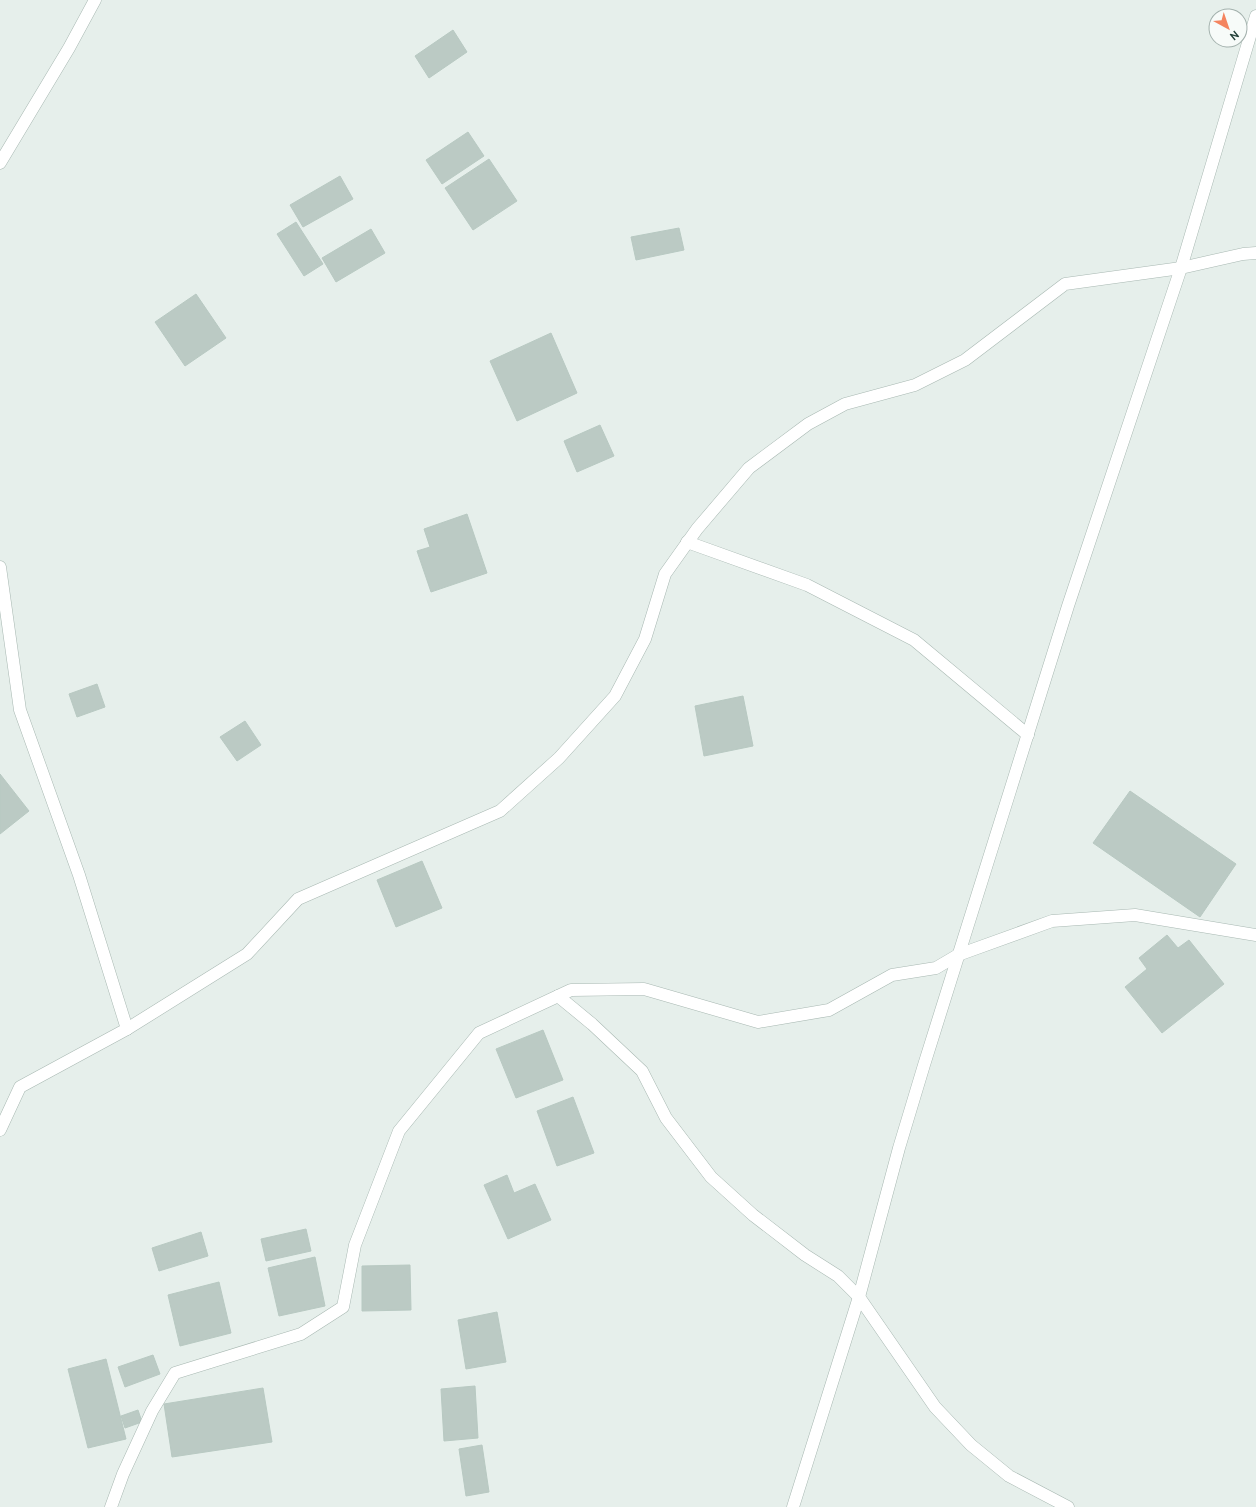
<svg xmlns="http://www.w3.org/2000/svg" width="1256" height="1507" viewBox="0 0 1256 1507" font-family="Overpass,sans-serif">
  <rect width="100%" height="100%" fill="#e6efeb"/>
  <!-- building -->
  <g fill="#bbcac4" stroke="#b8c9c2">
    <path d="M453,30L467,52L429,78L415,56Z"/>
    <path d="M468,132L484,156L442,184L426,160Z"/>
    <path d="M489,159L517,201L473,230L445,188Z"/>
    <path d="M340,176L353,199L303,227L290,205Z"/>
    <path d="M296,222L323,264L304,276L277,234Z"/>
    <path d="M679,228L684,250L636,260L631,237Z"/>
    <path d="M371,229L385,253L336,282L322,258Z"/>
    <path d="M196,294L226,338L185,366L155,322Z"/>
    <path d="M551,333L577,393L517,421L490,361Z"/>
    <path d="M600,425L614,456L577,472L564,441Z"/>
    <path d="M467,514L487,573L431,592L417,551L430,547L424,529Z"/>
    <path d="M97,684L105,707L77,717L69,694Z"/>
    <path d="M743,696L753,746L704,756L695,706Z"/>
    <path d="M245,721L261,745L237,761L220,737Z"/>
    <path d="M0,774L29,811L0,834Z"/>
    <path d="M1130,791L1236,864L1200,917L1093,843Z"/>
    <path d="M422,861L442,908L396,927L377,880Z"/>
    <path d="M1167,935L1178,948L1189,940L1224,984L1162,1033L1125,987L1147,969L1139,958Z"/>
    <path d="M543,1030L563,1080L516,1098L496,1049Z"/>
    <path d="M573,1097L594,1153L557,1166L537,1111Z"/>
    <path d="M507,1175L514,1193L535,1184L551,1220L508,1239L484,1185Z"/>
    <path d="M306,1229L311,1251L266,1261L261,1239Z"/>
    <path d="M201,1232L208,1256L159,1271L152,1248Z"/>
    <path d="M315,1257L325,1306L279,1316L268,1268Z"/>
    <path d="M410,1265L411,1310L362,1311V1266Z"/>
    <path d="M219,1282L231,1333L180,1346L168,1295Z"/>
    <path d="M497,1312L506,1362L466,1369L458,1320Z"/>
    <path d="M153,1355L160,1374L125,1387L118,1367Z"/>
    <path d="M106,1359L126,1439L88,1448L68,1369Z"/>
    <path d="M475,1386L478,1438L444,1441L441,1389Z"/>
    <path d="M263,1388L272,1442L172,1457L164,1404Z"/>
    <path d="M138,1410L142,1422L125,1428L121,1416Z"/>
    <path d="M482,1445L489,1492L466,1496L459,1449Z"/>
  </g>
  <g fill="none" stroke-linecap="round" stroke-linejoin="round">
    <defs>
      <g id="minor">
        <path d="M0,163L69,48L95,0"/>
        <path d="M687,542L807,585L914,640L1028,735"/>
        <path d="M0,567L20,710L79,875L127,1029L20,1087L0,1130"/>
        <path d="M558,996L592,1024L642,1071L666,1118L711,1177L753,1215L805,1255L838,1276L859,1297L935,1407L971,1445L1009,1476L1068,1507"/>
        <path d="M127,1029L247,954L298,899L500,811L559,758L615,696L645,639L665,574L697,529L749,468L808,424L845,404L915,385L965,360L1065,284L1181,268L1243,254L1256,253"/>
        <path d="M111,1507L123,1474L152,1411L175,1373L301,1334L343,1307L355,1245L399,1131L479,1033L571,990L644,989L758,1022L829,1010L892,975L936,968L958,955L1052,921L1135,915L1256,935"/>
        <path d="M793,1507L859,1297L899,1148L924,1065L1068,606L1181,268L1256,16"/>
      </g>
    </defs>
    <!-- minor casing -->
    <use href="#minor" stroke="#a8b8b2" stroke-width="13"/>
    <!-- minor -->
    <use href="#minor" stroke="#fff" stroke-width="12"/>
  </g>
  <!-- north arrow -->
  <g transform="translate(1228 28) rotate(140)"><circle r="19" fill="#f7fbf9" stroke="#a3b1ad"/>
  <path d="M0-3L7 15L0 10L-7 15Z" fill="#f4845f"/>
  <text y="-6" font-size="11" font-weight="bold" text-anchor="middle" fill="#24423a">N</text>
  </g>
</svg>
